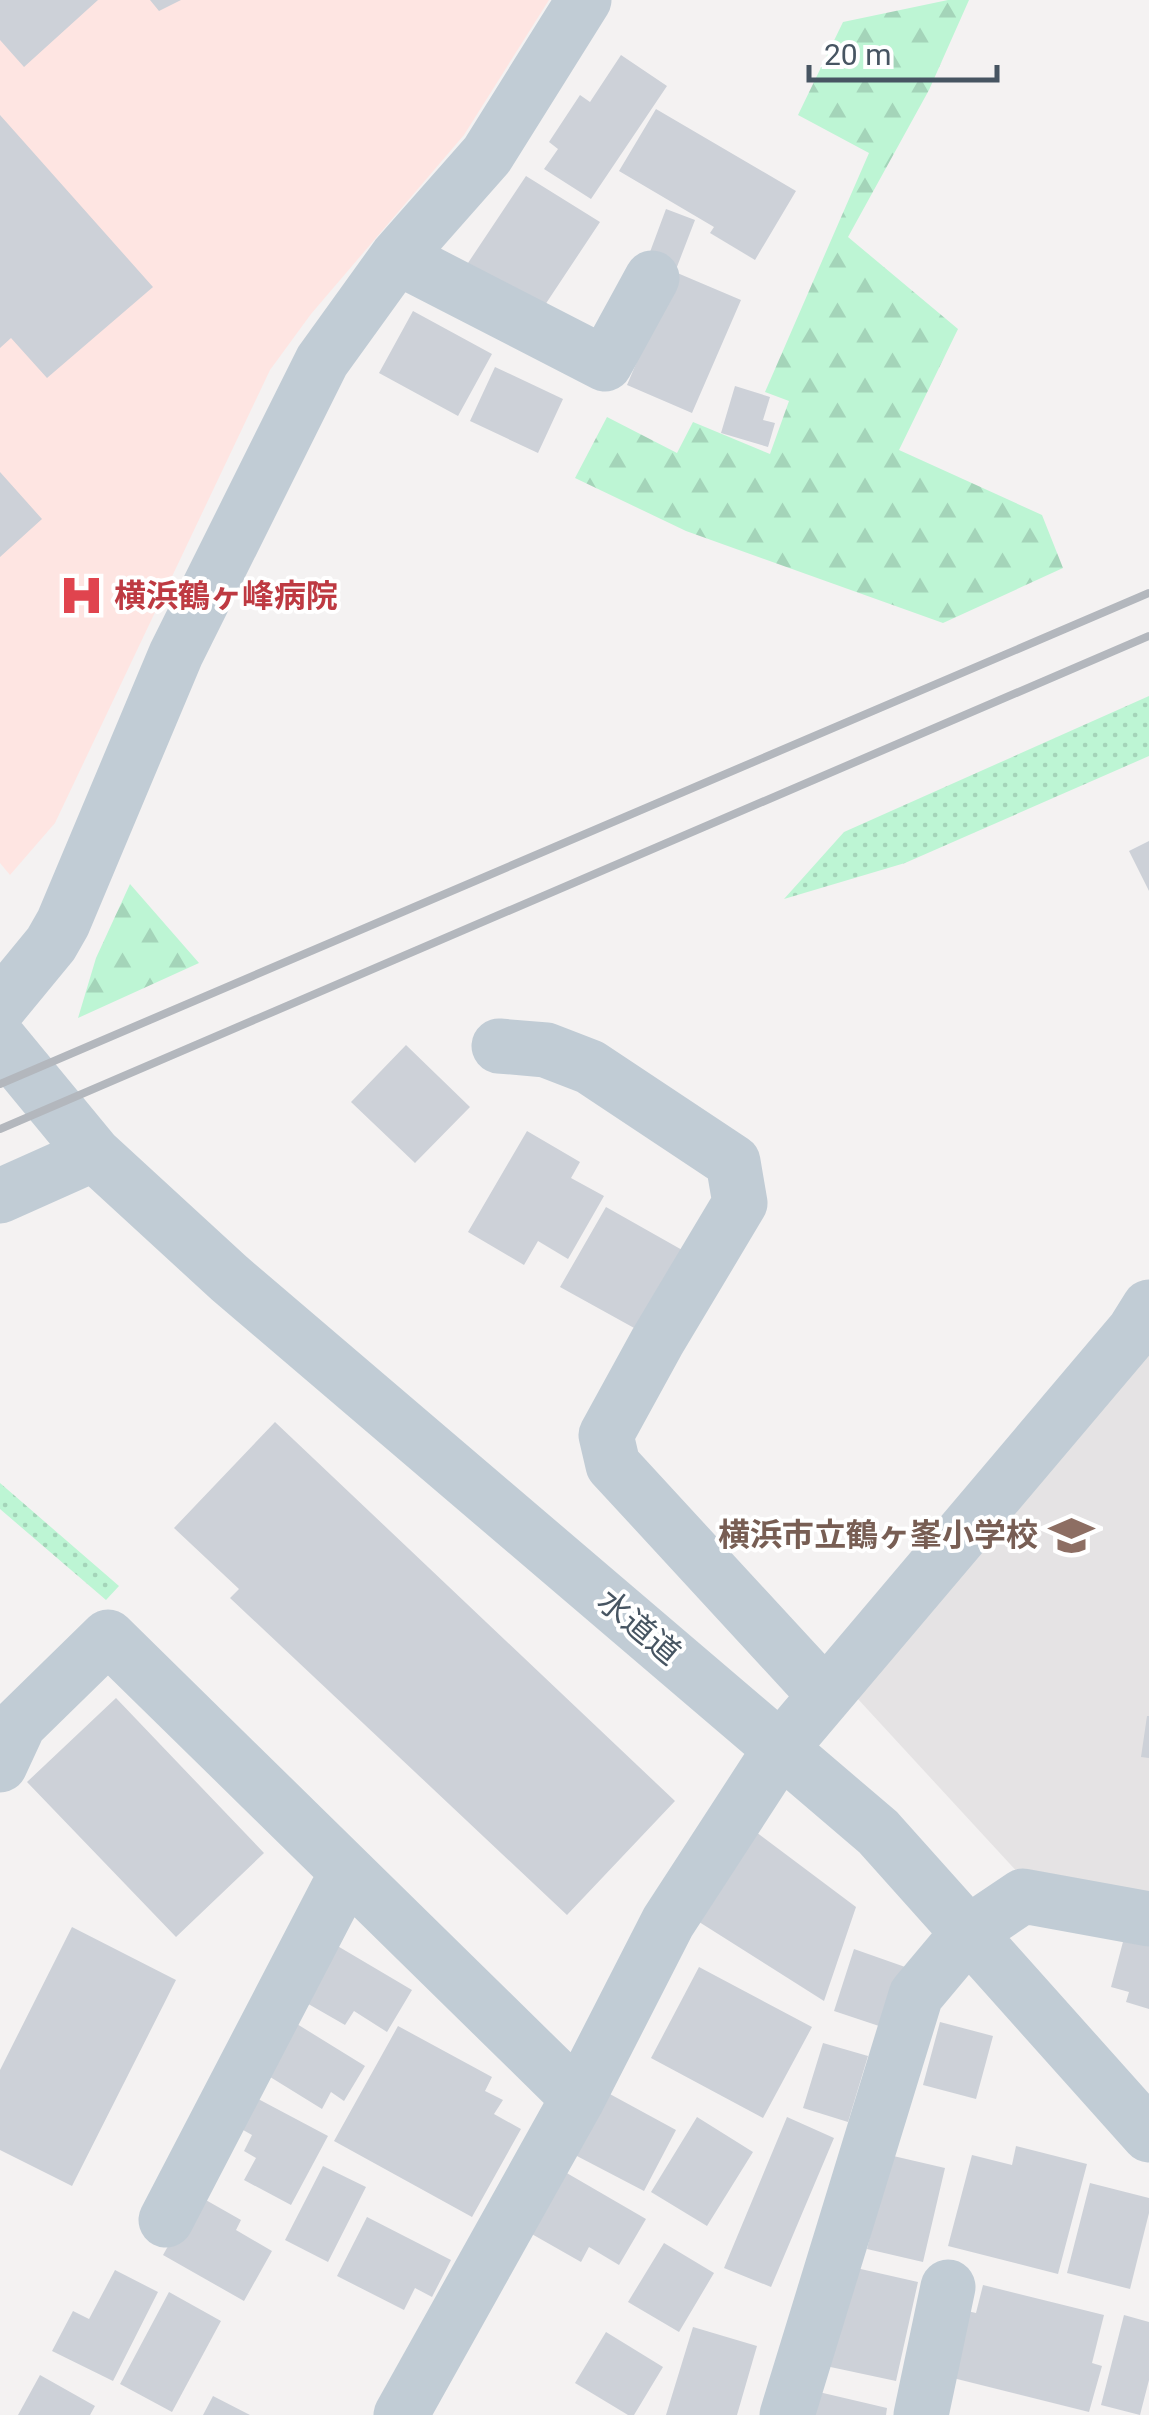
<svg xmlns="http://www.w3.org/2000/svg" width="1149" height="2415" font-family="Roboto,'Noto Sans JP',sans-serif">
<defs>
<pattern id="grass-dots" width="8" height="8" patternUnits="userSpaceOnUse" patternTransform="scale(2.5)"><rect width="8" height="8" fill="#bdf5d4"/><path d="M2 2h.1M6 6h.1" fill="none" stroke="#a4d4b9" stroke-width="1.8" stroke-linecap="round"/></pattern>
<pattern id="forest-firs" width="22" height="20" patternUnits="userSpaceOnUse" patternTransform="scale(2.5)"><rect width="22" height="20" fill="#bdf5d4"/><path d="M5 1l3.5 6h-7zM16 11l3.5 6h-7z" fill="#a4d4b9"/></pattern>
</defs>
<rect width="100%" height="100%" fill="#f4f2f2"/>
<path fill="#e5e3e4" d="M1149 1349V1899L1020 1875 857 1698Z"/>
<path fill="#fee5e2" d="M0 0H549L464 135 311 314 270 370 55 823 10 875 0 863Z"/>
<path fill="url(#grass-dots)" d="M1149 696V756L905 863 784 899 844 832Z
M0 1483 119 1586 106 1600 0 1509Z"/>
<path fill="url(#forest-firs)" d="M948 0H969L929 90 848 237 958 329 899 450 1042 515 1063 568 943 623 686 531 575 478 607 417 677 453 693 422 770 454 789 401 765 392 869 153 798 115 843 22Z
M130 884 199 963 78 1018 96 958Z"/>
<path fill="#cdd1d8" d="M0 0H98L24 67 0 40Z
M150 0H181L159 11Z
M621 55 667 86 591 199 544 169 558 149 549 142 580 95 590 102Z
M656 109 796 191 755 260 710 233 714 227 619 171Z
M0 115 153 287 47 378 11 338 0 348Z
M526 176 600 222 539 314 466 266Z
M666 209 695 220 675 272 647 260Z
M675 272 741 300 692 413 627 385Z
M413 311 492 354 458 416 379 373Z
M495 367 563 399 538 453 470 421Z
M735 386 770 397 763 420 775 423 768 447 721 433Z
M0 472 42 519 0 557Z
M1149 841V891L1129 851Z
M406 1045 470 1107 415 1163 351 1102Z
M527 1131 580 1162 571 1178 604 1196 568 1259 538 1241 524 1265 468 1232Z
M606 1207 691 1255 645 1334 560 1287Z
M275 1422 675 1801 567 1915 230 1598 239 1589 174 1528Z
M116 1698 264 1853 176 1937 27 1782Z
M1147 1716H1149V1758L1141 1757Z
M756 1832 856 1907 824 2001 696 1920Z
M72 1927 176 1980 72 2186 0 2150V2070Z
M324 1938 412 1990 387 2032 354 2011 345 2025 291 1994Z
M1124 1938 1149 1944V2009L1126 2002 1129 1992 1111 1987Z
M854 1949 908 1968 888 2029 834 2011Z
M699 1967 812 2027 763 2118 651 2058Z
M284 2016 365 2066 344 2101 331 2092 322 2109 254 2067Z
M940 2022 993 2036 976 2099 923 2085Z
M398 2026 492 2077 485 2091 503 2100 494 2114 521 2129 472 2217 334 2141Z
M823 2043 868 2056 848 2122 803 2108Z
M245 2092 328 2136 291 2205 244 2180 256 2158 244 2151 252 2135 229 2122Z
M608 2093 676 2130 644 2191 575 2155Z
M697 2117 753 2152 707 2226 651 2192Z
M787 2117 834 2138 771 2287 724 2268Z
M1016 2146 1087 2164 1058 2274 948 2246 972 2155 1012 2165Z
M889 2155 945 2168 923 2262 867 2249Z
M323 2166 366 2187 328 2262 285 2240Z
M565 2172 646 2219 619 2265 589 2247 581 2262 530 2233Z
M1090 2183 1149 2198V2213L1130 2289 1067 2273Z
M197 2195 241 2220 236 2230 272 2251 244 2301 163 2255Z
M367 2217 451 2260 432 2297 415 2288 404 2310 337 2276Z
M664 2243 714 2273 679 2332 628 2302Z
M843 2265 918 2282 896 2381 821 2365Z
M115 2270 158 2292 113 2381 52 2351 73 2311 89 2319Z
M983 2285 1104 2315 1092 2363 1102 2366 1089 2412 937 2374 954 2308 976 2313Z
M169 2292 221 2321 172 2412 120 2384Z
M1124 2315 1149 2322V2380L1140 2415 1101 2405Z
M693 2327 757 2346 737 2415H666Z
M606 2332 663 2367 634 2415H628L575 2383Z
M40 2375 95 2406 90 2415H18Z
M806 2389 887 2408 886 2415H800Z
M213 2396 250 2415H203Z"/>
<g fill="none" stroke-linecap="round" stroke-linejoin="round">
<path stroke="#c1ccd5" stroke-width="55" d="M397 257 605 364 652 278
M0 1006 51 944 63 923 176 654 322 361 397 257 487 155 584 0
M0 1040 94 1154 229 1278 878 1832 1149 2135
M499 1046 546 1050 590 1067 733 1162 740 1203 657 1342 606 1435 613 1465 825 1695
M0 1196 94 1154
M0 1765 19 1724 108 1637 578 2098
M166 2220 346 1874
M401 2415 578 2098 668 1922 781 1748 1134 1331 1149 1307
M787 2415 916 1995 968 1933 1023 1896 1149 1919
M921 2415 948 2287"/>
<path stroke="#b3b7bd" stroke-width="8" d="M0 1084 1149 593
M0 1129 1149 636"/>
</g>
<defs>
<symbol id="hospital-bare" viewBox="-9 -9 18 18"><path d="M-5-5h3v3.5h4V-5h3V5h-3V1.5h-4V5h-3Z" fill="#e0444e" stroke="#fff" stroke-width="2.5" paint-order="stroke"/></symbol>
<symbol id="school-bare" viewBox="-9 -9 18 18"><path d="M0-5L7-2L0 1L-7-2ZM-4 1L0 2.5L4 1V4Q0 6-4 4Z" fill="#8d6e63" stroke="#fff" stroke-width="2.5" paint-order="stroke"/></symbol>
</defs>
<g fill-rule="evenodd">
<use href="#hospital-bare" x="50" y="564" width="63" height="63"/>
<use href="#school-bare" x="1040" y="1504" width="63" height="63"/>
</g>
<g text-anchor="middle" stroke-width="8" stroke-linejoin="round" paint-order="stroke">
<g font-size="32" font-weight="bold" fill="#be3a42" stroke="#fff" text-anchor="start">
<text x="114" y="607">横浜鶴ヶ峰病院</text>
</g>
<g font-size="32" font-weight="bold" fill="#785e54" stroke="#fff" text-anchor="end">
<text x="1038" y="1546">横浜市立鶴ヶ峯小学校</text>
</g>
<g font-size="32" fill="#475562" stroke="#fff">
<text transform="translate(639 1627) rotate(40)" y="11">水道道</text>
</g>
</g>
<path d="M809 65v15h188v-15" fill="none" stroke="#475562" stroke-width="5"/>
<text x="824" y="65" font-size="30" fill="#475562" stroke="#ffffff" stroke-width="8" paint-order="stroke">20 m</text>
</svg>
